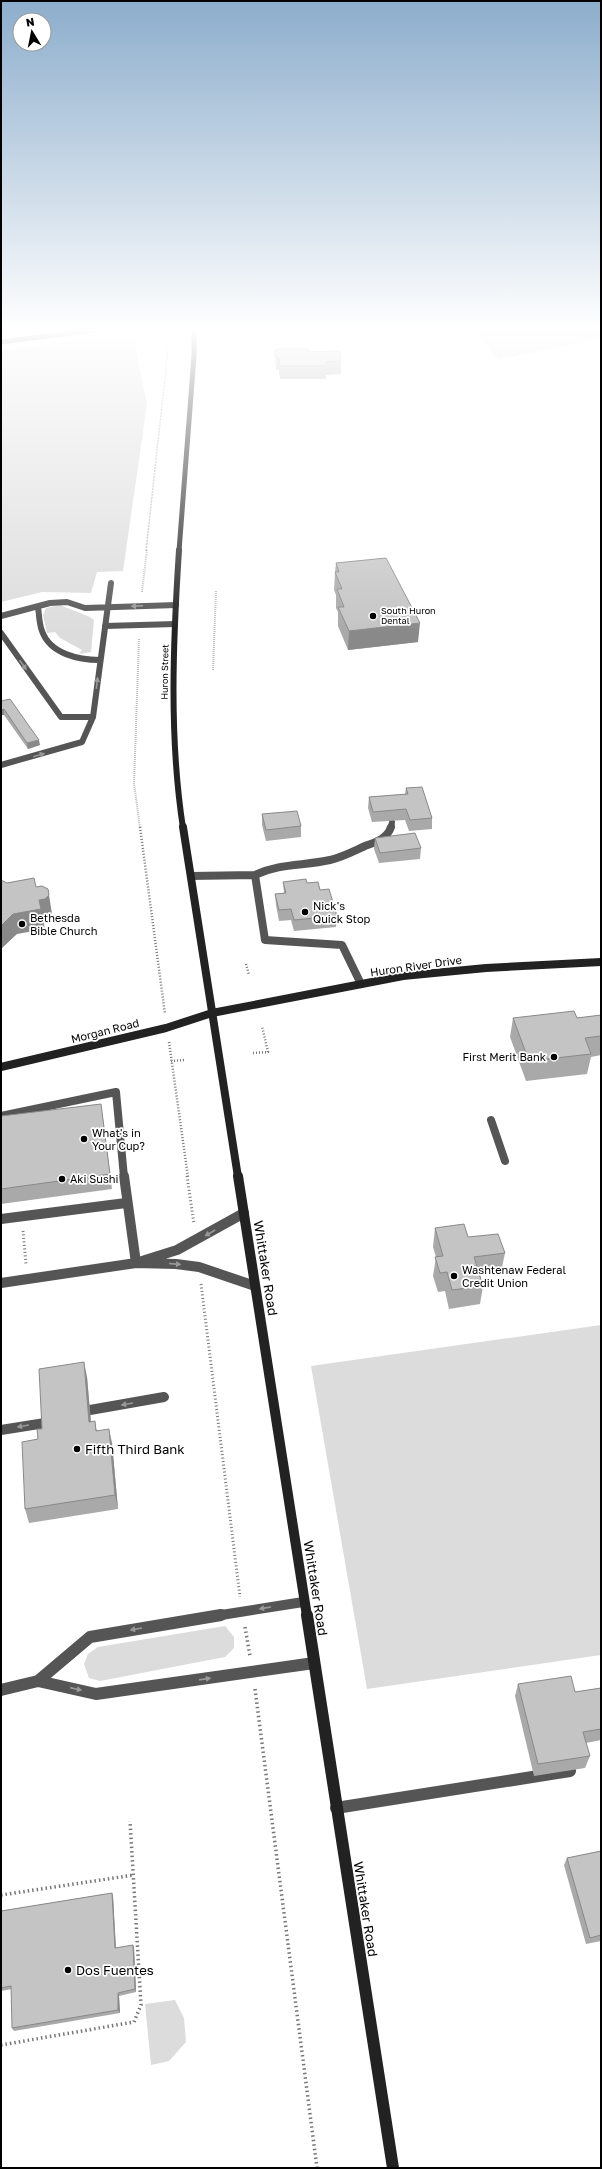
<svg xmlns="http://www.w3.org/2000/svg" width="602" height="2169" font-family="'Golos Text',sans-serif">
<rect width="100%" height="100%" fill="#fff"/>
<path fill="#dcdcdc" d="M475 330H601V338L498 360Z
M138 335 135 345 147 404 123 571 97 572 91 593 42 592 1 602V351L107 336Z
M60 605 90 617 94 620 91 652 79 654 82 650 60 638 55 632 47 633 43 615 46 608Z
M601 1325V1655L367 1689 311 1366Z
M225 1626 234 1637V1648L225 1657 100 1681 89 1678 84 1664 88 1654 98 1647Z
M175 2000 184 2018 186 2042 169 2061 151 2065 145 2004Z"/>
<g fill="none" stroke-linecap="round" stroke-linejoin="round">
<path stroke="#777" stroke-width="1.5" stroke-dasharray="0.5 1" stroke-linecap="butt" d="M146 551 168 350 165 339 167 330"/>
<path stroke="#777" stroke-width="2" stroke-dasharray="0.5 1.5" stroke-linecap="butt" d="M142 592 147 550
M139 639 134 783 140 828
M213 670 216 590"/>
<path stroke="#777" stroke-width="2.5" stroke-dasharray="1 2" stroke-linecap="butt" d="M140 827 165 1014
M246 964 249 975
M169 1042 188 1177
M253 1053 268 1052 262 1026
M171 1061 184 1060"/>
<path stroke="#777" stroke-width="3" stroke-dasharray="1 2.5" stroke-linecap="butt" d="M187 1176 194 1224
M23 1231 26 1264
M201 1284 240 1597"/>
<path stroke="#777" stroke-width="3.5" stroke-dasharray="1.5 3" stroke-linecap="butt" d="M245 1627 250 1656
M255 1689 317 2168
M1 1895 134 1875
M1 2045 134 2022 141 2005 130 1821"/>
<path stroke="#555" stroke-width="6" d="M38 606C39 614 39 623 42 631 50 654 79 660 100 660
M1 616 50 603 67 602 85 608 176 605
M105 626 175 624
M1 633 61 717H93L111 583
M1 765 82 742 93 717
M391 828 392 822"/>
<path stroke="#555" stroke-width="8" d="M255 875C280 863 304 866 330 860 343 857 354 851 365 846 376 842 387 839 391 827
M191 876 255 875 265 940 342 945 361 984
M1 1116 116 1092 124 1177
M491 1120 505 1161"/>
<path stroke="#555" stroke-width="10" d="M1 1219 126 1203
M142 1261 177 1250 244 1213
M136 1263 176 1264 199 1267 255 1286
M1 1283 136 1263 124 1176
M90 1410 164 1397
M1 1430 45 1423
M215 1616 303 1602"/>
<path stroke="#555" stroke-width="12" d="M38 1681 96 1694 314 1663
M1 1690 38 1681 90 1637 221 1615
M336 1808 570 1771"/>
<path stroke="#222" stroke-width="5" d="M1 342 94 330
M179 551 194 356V330"/>
<path stroke="#222" stroke-width="6" d="M179 550C173 642 169 737 183 828"/>
<path stroke="#222" stroke-width="8" d="M183 827 238 1177
M1 1067 166 1028 212 1013 403 976 486 968 601 962"/>
<path stroke="#222" stroke-width="10" d="M238 1176 307 1616"/>
<path stroke="#222" stroke-width="12" d="M307 1615 393 2168"/>
</g>
<path fill="#a9a9a9" d="M275 350 309 352 341 361V374L326 375V379H280L279 370H276Z
M336 563 418 642 348 650 338 626V612L336 608V595L334 590 335 572Z
M1 701 40 745 28 749 4 715H1Z
M406 788 432 818V829L409 831 405 820 372 822 368 808 369 797 405 794Z
M262 814 301 826V837L266 841 262 825Z
M375 838 421 848 420 859 379 863 374 849Z
M283 882 307 883 320 890 337 916 336 927 294 931 291 920 279 921 276 905 275 894 284 893Z
M601 1015V1055L591 1057 587 1074 526 1081 510 1037 513 1018H577Z
M1 1116 103 1119 112 1189 1 1204Z
M435 1228 505 1253 501 1272 480 1275 483 1286 480 1304 449 1309 445 1291 438 1292 433 1276 436 1257 433 1247Z
M87 1377 91 1422 97 1430 112 1443 118 1509 29 1523 25 1509 38 1439 42 1429Z
M518 1684 575 1692 601 1688V1740L586 1743 590 1756 585 1768 534 1776 515 1696Z
M601 1851V1941L586 1944 564 1865 567 1858Z
M112 1893 113 1896 116 1948 133 1945 134 1948 136 1992 119 1996 120 2013 14 2031 12 2028V1989L1 1991V1911Z"/>
<path fill="#898989" d="M420 623 418 642 348 650 349 631Z
M4 709V715H1V710Z
M39 740 40 745 28 749 27 743Z
M49 895 52 914 48 919 43 920 45 929 17 934 1 949V926L13 914Z
M84 1362 87 1377 92 1436 89 1422Z
M109 1429 112 1443 118 1509 115 1495Z
M112 1893 113 1896 116 1952 115 1948Z
M133 1945 134 1948 136 1992 135 1989Z
M118 1993 119 1996 120 2013 118 2010Z"/>
<path fill="#c4c4c4" stroke="#898989" d="M278 349H308L309 352 340 351 341 361 326 362V366H280L279 357H275V350Z
M386 558 420 623 349 631 338 607H344L337 589H342L335 572H339L336 563Z
M10 699 39 740 27 743 4 709 1 710V701Z
M422 787 432 818 410 820 406 809 373 812 369 797 408 794 406 788Z
M297 811 301 826 266 830 262 814Z
M415 833 421 848 380 853 375 838Z
M34 878 36 887 42 886 48 889 49 895 45 899 39 900 41 909 13 914 1 926V880L7 883Z
M306 879 307 883 318 882 320 890 329 889 337 916 294 920 291 909 279 910 275 894 286 893 283 882Z
M574 1011 577 1018 601 1015V1036L585 1038 591 1054 529 1061 513 1018Z
M101 1104 110 1174 1 1189V1116Z
M464 1224 468 1237 498 1234 505 1253 474 1257 483 1286 452 1290 447 1272 440 1273 435 1257 443 1256 435 1228Z
M84 1362 89 1422 95 1421 96 1431 109 1429 115 1495 25 1509 22 1442 38 1439 37 1429H42L39 1369Z
M571 1676 575 1692 601 1688V1729L583 1732 590 1756 538 1764 518 1684Z
M601 1851V1935L590 1938 567 1858Z
M112 1893 115 1948 133 1945 135 1989 118 1993V2010L12 2028 11 1986 1 1988V1911Z"/>
<defs><path id="oneway-solid" d="M-6-.8H1V-3.2L6.5 0L1 3.2V.8H-6Z"/></defs>
<g fill="#999">
<use href="#oneway-solid" transform="translate(137 606) rotate(178)"/>
<use href="#oneway-solid" transform="translate(23 665) rotate(55)"/>
<use href="#oneway-solid" transform="translate(97 683) rotate(-83)"/>
<use href="#oneway-solid" transform="translate(39 755) rotate(-16)"/>
<use href="#oneway-solid" transform="translate(210 1233) rotate(150)"/>
<use href="#oneway-solid" transform="translate(175 1264) rotate(5)"/>
<use href="#oneway-solid" transform="translate(127 1404) rotate(170)"/>
<use href="#oneway-solid" transform="translate(23 1426) rotate(170)"/>
<use href="#oneway-solid" transform="translate(265 1608) rotate(171)"/>
<use href="#oneway-solid" transform="translate(136 1629) rotate(170)"/>
<use href="#oneway-solid" transform="translate(205 1679) rotate(-8)"/>
<use href="#oneway-solid" transform="translate(76 1689) rotate(13)"/>
</g>
<linearGradient id="sky" x2="0" y2="1"><stop stop-color="#8cadcc"/><stop offset="0.52" stop-color="#fff"/><stop offset="1" stop-color="#fff" stop-opacity="0"/></linearGradient>
<rect width="602" height="633" fill="url(#sky)"/>
<g fill="#000" stroke="#fff" stroke-width="1.5">
<circle cx="373" cy="616" r="4"/>
<circle cx="305" cy="912" r="4"/>
<circle cx="22" cy="924" r="4"/>
<circle cx="554" cy="1057" r="4"/>
<circle cx="84" cy="1139" r="4"/>
<circle cx="62" cy="1179" r="4"/>
<circle cx="454" cy="1276" r="4"/>
<circle cx="77" cy="1449" r="4"/>
<circle cx="68" cy="1970" r="4"/>
</g>
<g text-anchor="middle" stroke-width="3.5" stroke-linejoin="round" paint-order="stroke">
<g font-size="9" fill="#000" stroke="#fff" text-anchor="start">
<text x="381" y="614">South Huron<tspan x="381" dy="10">Dental</tspan></text>
</g>
<g font-size="9" fill="#000" stroke="#fff">
<text transform="translate(165 672) rotate(-89)" y="3">Huron Street</text>
</g>
<g font-size="11" fill="#000" stroke="#fff" text-anchor="start">
<text x="313" y="910">Nick's<tspan x="313" dy="13">Quick Stop</tspan></text>
<text x="30" y="922">Bethesda<tspan x="30" dy="13">Bible Church</tspan></text>
<text x="546" y="1061" text-anchor="end">First Merit Bank</text>
<text x="92" y="1137">What's in<tspan x="92" dy="13">Your Cup?</tspan></text>
<text x="70" y="1183">Aki Sushi</text>
<text x="462" y="1274">Washtenaw Federal<tspan x="462" dy="13">Credit Union</tspan></text>
</g>
<g font-size="11" fill="#000" stroke="#fff">
<text transform="translate(416 966) rotate(-8)" y="4">Huron River Drive</text>
<text transform="translate(105 1031) rotate(-14)" y="4">Morgan Road</text>
</g>
<g font-size="13" fill="#000" stroke="#fff">
<text transform="translate(266 1268) rotate(81)" y="5">Whittaker Road</text>
<text transform="translate(316 1588) rotate(81)" y="5">Whittaker Road</text>
<text transform="translate(366 1909) rotate(81)" y="5">Whittaker Road</text>
</g>
<g font-size="13" fill="#000" stroke="#fff" text-anchor="start">
<text x="85" y="1454">Fifth Third Bank</text>
<text x="76" y="1975">Dos Fuentes</text>
</g>
</g>
<rect width="602" height="2169" fill="none" stroke="#000000" stroke-width="4"/>
<g transform="translate(32 32) rotate(350)"><circle r="19" fill="#ffffff" stroke="#999999"/>
<path d="M0-3L7 15L0 10L-7 15Z" fill="#000000"/>
<text y="-6" font-size="11" font-weight="bold" text-anchor="middle" fill="#000000">N</text>
</g>
</svg>
